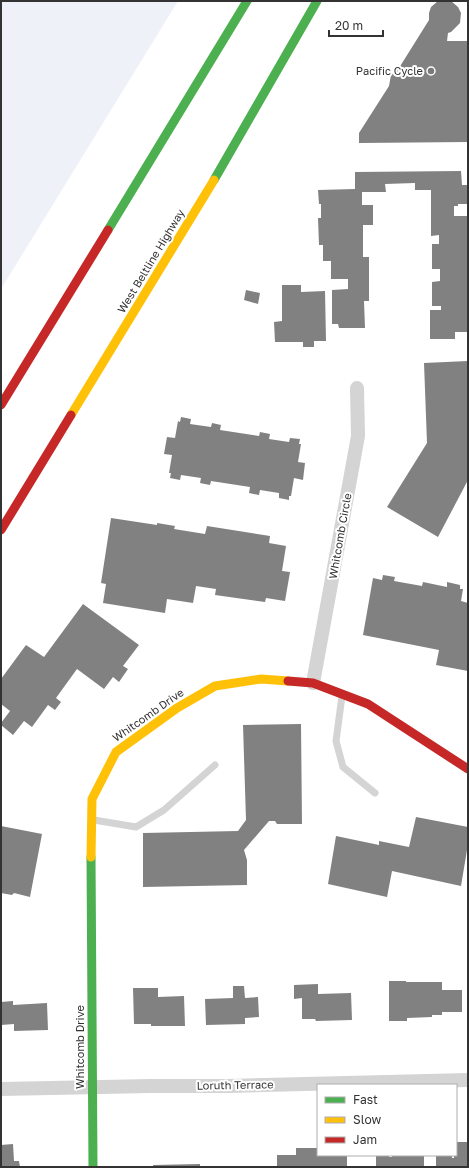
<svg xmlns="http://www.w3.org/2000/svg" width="469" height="1168" font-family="'Golos Text',sans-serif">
<rect width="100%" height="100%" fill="#fff"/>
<path fill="#eef1f7" d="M1 1H178L1 289Z"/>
<path fill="#818181" d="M438 1H451L458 7 461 13 460 23 451 32 448 33 447 41H468V142L359 143V133L389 86 391 75 399 68 429 20V13L431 7Z
M461 171 462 185H468V204H458V206H454V216H468V332H455V339H430V310H441V306H432V282L440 281V269H432V244H439V235L431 236V190H415V183L385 184 386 192H362V205H373V225H363V257H369V301H364L365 328H339L338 324H332V290L348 289V279H331V261H323V245H319L318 218H321V204H319L318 190 355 189V172Z
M282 285H301V292L325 291 326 341H314V347H303V342H275L274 322 282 321Z
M246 290 260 293 258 304 244 300Z
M468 361V480L438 537 387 507 427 443 424 363Z
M181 417 191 419 190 424 211 427 212 423 221 425 220 430 259 436 260 432 270 434 269 439 289 442 290 438 300 439 299 444H301L298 462 305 463 303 480 294 478 291 496H289V500L279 498V493L260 490 259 495 249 493 250 487 211 481 210 485 200 483 201 478 181 475 180 480 170 478 171 473H169L172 455 164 454 167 437 175 438 178 421 180 422Z
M111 518 157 525V523L175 526 174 529 205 534 207 526 270 536 269 543 286 546 282 571 290 572 285 601 266 598 265 602 215 595 216 589 196 586 193 603 167 599 165 613 103 603 106 584 101 583Z
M383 575 395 577 394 581 422 586 423 582 447 587V582L460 585V589H463L461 601 468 603V671L436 665 439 650 363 635 373 578 382 580Z
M83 604 139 645 123 666 128 669 119 682 113 677 104 689 77 669 56 698 61 702 55 710 48 705 32 727 24 721 13 735 1 725V723L10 711 1 704V679L26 645 44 657Z
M301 724 302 824H277L275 821H269L244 850 247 860V885L143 887V833L238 831 246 820 243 725Z
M416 817 468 827V844L461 886 392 871 387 897 328 884 336 836 379 845V841L409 847Z
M1 826 42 834 30 897 14 893 12 895 1 893Z
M389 981H406V982H442V990H462V1012H442V1015H432V1017L407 1018V1021H389Z
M318 984V994L351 993 352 1020 316 1021 315 1019H302V998L294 999V985Z
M233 986H244L245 998 258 997 259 1017 245 1018V1024L206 1025 205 999 233 998Z
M133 988H158V997L184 996 185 1026H151V1024H134Z
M13 1001V1005L47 1003 48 1030 14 1031V1024L1 1025V1002Z
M456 1142H468V1167H436V1155H452V1158H454V1155H456Z
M13 1144 14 1161H19L20 1167H1V1145Z
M296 1148H318V1155H347V1167H277V1155H296Z
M376 1155H389V1157H392V1155H424V1166L376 1167Z
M200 1164V1167H153V1165Z"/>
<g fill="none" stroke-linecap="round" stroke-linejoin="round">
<path stroke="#d4d4d4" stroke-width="7" d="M342 696 336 741 343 767 375 793
M94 820 136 827 164 810 215 765"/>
<path stroke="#d4d4d4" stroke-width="14" d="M313 683 358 436 357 388
M1 1089 151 1086H227L468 1080"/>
<path stroke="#4caf50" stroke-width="9" d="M214 180 317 1
M108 230 247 1
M91 857 93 1167"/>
<path stroke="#ffc107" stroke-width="9" d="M71 415 214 180
M91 857 92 799 116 752 177 708 215 686 261 679 288 681"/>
<path stroke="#c62828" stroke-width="9" d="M1 405 108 230
M1 530 71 415
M288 681 313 683 368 704 468 769"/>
</g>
<circle fill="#7a7a7a" stroke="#fff" stroke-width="1.5" cx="431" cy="71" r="4"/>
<g text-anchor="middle" stroke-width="4" stroke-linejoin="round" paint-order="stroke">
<g font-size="11" fill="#333" stroke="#fff" text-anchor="end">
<text x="423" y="75">Pacific Cycle</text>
</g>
<g font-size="11" fill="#333" stroke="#fff">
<text transform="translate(151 261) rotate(-59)" y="4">West Beltline Highway</text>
<text transform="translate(340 536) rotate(-80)" y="4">Whitcomb Circle</text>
<text transform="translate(148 715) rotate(-35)" y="4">Whitcomb Drive</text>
<text transform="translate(80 1047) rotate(-90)" y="4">Whitcomb Drive</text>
<text transform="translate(235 1085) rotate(-1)" y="4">Loruth Terrace</text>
</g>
</g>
<rect width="469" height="1168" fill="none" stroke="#333333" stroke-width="4"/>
<rect x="317" y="1084" width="140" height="72" fill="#ffffff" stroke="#adadad"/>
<rect x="325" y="1097" width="20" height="6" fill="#4caf50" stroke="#adadad"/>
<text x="353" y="1104" font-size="12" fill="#333333">Fast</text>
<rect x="325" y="1117" width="20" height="6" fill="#ffc107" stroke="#adadad"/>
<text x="353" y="1124" font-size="12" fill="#333333">Slow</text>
<rect x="325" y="1137" width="20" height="6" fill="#c62828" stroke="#adadad"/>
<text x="353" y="1144" font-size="12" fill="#333333">Jam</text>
<path d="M329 30v6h54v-6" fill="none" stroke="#333333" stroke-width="2"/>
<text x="335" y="30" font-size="12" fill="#333333" stroke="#ffffff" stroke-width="3" paint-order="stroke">20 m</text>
</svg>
